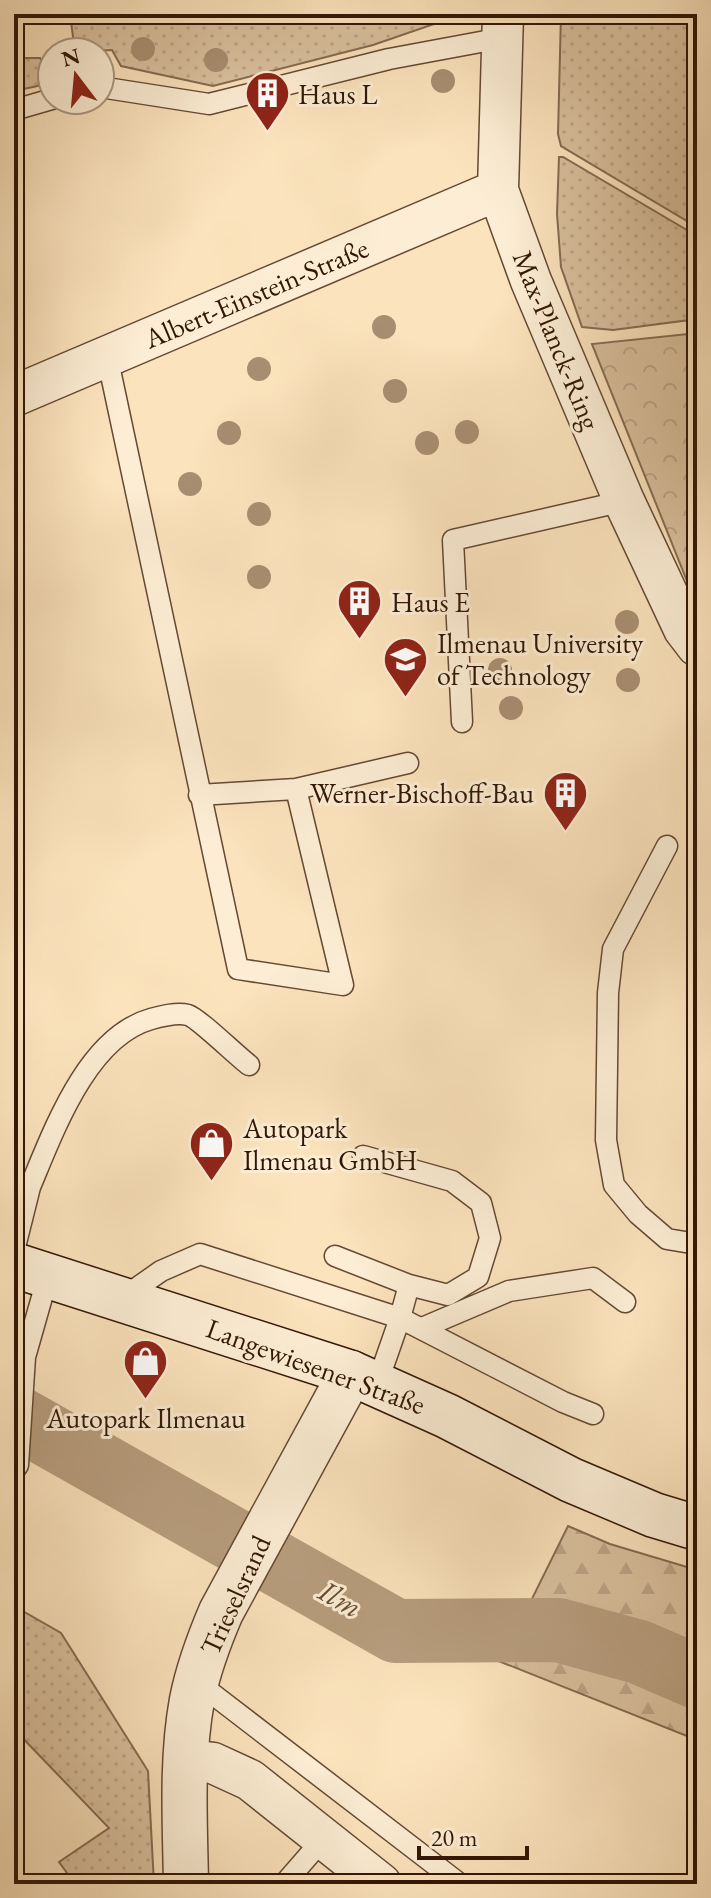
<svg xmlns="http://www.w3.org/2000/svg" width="711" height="1898" font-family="'EB Garamond',serif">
<defs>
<pattern id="grass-dots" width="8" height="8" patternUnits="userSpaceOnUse" patternTransform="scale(2)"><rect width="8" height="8" fill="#d9c09e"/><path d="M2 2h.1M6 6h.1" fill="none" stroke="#bba487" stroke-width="1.8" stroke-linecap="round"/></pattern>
<pattern id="forest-firs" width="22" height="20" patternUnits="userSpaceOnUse" patternTransform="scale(2)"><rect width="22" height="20" fill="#d9c09e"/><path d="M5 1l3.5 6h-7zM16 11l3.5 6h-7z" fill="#bba487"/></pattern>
<pattern id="park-crowns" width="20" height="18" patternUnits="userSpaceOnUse" patternTransform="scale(2)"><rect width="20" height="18" fill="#d9c09e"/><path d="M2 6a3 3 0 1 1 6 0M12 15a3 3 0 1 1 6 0" fill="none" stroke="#bba487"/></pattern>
</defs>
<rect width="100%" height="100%" fill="#fbe3bd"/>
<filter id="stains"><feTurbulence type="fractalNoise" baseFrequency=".0025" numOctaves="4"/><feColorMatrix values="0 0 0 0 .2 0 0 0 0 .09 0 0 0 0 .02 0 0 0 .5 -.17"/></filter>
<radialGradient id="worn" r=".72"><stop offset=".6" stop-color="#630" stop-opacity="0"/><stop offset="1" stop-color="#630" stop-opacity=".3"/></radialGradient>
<path fill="url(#grass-dots)" stroke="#866b52" stroke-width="2" d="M70 14H463L373 45 213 86 121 66 112 50 75 52Z
M561 14H697V227L561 146 558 134Z
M14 58H40L52 78V83L14 91Z
M559 157H563L697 236V319L613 330 582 327 561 267 557 214Z
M14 1606 61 1633 148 1771 154 1884H75L59 1862 109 1828 14 1729Z"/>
<path fill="url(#forest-firs)" stroke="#866b52" stroke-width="2" d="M568 1526 610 1544 697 1570V1740L486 1656 525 1613Z"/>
<path fill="url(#park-crowns)" stroke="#866b52" stroke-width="2" d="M697 333V598L691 591 592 344Z"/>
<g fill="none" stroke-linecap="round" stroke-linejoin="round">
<path stroke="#b79d7e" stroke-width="64" d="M14 1416 396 1631 558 1630 639 1652 697 1677"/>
<defs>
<path id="service" d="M100 87 209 104 389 59 502 38
M14 110 52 99
M107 356 238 969 343 985 296 789 408 763
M462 722 453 540 624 501
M199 795 296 789
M667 846 613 949 608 993 606 1140 614 1185 638 1214 667 1239 697 1244
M14 1183 30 1187 14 1251
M30 1187C54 1130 87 1037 151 1019 162 1016 177 1012 188 1015 198 1018 236 1055 249 1065
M335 1256 409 1285 448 1295 478 1277 490 1238 481 1203 452 1181 363 1156
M409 1285 400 1318 563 1402 593 1414
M121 1299 161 1271 200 1254 400 1318 377 1384
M422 1328 509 1291 593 1278 625 1302
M14 1471 18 1465 25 1357 48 1276
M197 1682 460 1884
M284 1884 324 1838"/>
<path id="minor" d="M503 14 498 190 531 281 624 501 684 629 697 646
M14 396 498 190
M185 1760 213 1763 250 1780 381 1884"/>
<path id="tertiary" d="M186 1884C185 1823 181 1760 192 1700 198 1670 209 1640 221 1612L351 1373"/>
<path id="secondary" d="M14 1265 351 1373 447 1416 571 1480 654 1515 697 1528"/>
</defs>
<use href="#service" stroke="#644933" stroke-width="23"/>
<use href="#minor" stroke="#644933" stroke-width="43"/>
<use href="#tertiary" stroke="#644933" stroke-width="47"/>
<use href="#secondary" stroke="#321605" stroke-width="47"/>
<use href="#service" stroke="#fcedd4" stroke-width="20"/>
<use href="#minor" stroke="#fcedd4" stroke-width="40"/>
<use href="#tertiary" stroke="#fcedd4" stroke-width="44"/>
<use href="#secondary" stroke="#fcedd4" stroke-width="44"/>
</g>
<g fill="#a88e71">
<circle cx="143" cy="49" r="12"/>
<circle cx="216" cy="60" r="12"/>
<circle cx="443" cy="81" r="12"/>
<circle cx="384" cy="327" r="12"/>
<circle cx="259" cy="369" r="12"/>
<circle cx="395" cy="391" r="12"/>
<circle cx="467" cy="432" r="12"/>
<circle cx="229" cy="433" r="12"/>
<circle cx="427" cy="443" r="12"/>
<circle cx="190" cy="484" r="12"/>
<circle cx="259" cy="514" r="12"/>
<circle cx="259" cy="577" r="12"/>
<circle cx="627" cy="622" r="12"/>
<circle cx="500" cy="670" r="12"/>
<circle cx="628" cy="680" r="12"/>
<circle cx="511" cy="708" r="12"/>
</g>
<defs>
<symbol id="building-pin" viewBox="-11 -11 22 30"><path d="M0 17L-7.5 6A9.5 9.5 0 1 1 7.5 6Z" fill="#8f2418" stroke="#fcedd4"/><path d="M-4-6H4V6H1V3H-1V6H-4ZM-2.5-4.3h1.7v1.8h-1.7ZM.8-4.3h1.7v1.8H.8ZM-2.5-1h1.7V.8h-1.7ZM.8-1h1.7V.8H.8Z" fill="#fff"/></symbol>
<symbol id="university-pin" viewBox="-11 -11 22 30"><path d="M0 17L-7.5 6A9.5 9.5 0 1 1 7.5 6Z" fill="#8f2418" stroke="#fcedd4"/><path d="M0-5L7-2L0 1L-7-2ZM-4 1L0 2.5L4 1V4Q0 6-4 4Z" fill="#fff"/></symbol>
<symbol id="shop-pin" viewBox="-11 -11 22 30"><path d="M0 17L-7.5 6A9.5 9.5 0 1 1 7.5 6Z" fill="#8f2418" stroke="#fcedd4"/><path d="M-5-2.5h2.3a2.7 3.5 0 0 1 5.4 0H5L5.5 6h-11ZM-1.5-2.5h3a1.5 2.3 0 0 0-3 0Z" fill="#fff"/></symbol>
</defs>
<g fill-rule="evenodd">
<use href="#building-pin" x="242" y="68" width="51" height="69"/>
<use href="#building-pin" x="334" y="576" width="51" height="69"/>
<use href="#university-pin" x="380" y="634" width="51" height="69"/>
<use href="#building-pin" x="540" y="768" width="51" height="69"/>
<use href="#shop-pin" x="186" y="1118" width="51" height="69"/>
<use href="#shop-pin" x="120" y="1336" width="51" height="69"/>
</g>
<g text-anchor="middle" stroke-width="6" stroke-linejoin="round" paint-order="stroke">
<g font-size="28" fill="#321605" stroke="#fcedd4" text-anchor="start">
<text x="298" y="104">Haus L</text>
<text x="391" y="612">Haus E</text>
<text x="437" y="653">Ilmenau University<tspan x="437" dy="32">of Technology</tspan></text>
<text x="534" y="803" text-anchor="end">Werner-Bischoff-Bau</text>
<text x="243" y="1138">Autopark<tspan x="243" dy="32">Ilmenau GmbH</tspan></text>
<text x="146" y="1428" text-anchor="middle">Autopark Ilmenau</text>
</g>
<g font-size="28" fill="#321605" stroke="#fcedd4">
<text transform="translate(256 293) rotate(-23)" y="10">Albert-Einstein-Straße</text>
<text transform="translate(557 340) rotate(68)" y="10">Max-Planck-Ring</text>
<text transform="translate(316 1366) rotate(20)" y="10">Langewiesener Straße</text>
<text transform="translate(235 1595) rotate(-65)" y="10">Trieselsrand</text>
</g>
<g font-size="30" font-style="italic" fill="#674c35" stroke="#fcedd4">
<text transform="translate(340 1599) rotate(29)" y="10">Ilm</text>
</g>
</g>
<rect width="711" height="1898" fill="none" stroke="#fbe3bd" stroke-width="48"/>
<rect x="16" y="16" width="679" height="1866" fill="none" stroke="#321605" stroke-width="4"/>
<rect x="24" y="24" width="663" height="1850" fill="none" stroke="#321605" stroke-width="2"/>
<g transform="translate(76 76) rotate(344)"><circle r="38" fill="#fcedd4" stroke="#ab9781" stroke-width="2"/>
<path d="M0-6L14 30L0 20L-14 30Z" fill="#8f2418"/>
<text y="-12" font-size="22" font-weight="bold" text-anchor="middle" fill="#321605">N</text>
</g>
<path d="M419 1846v12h108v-12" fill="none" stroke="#321605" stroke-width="4"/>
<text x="431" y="1846" font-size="24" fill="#321605" stroke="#fcedd4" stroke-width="6" paint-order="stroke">20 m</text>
<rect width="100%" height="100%" filter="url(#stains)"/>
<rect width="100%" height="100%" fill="url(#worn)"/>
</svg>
